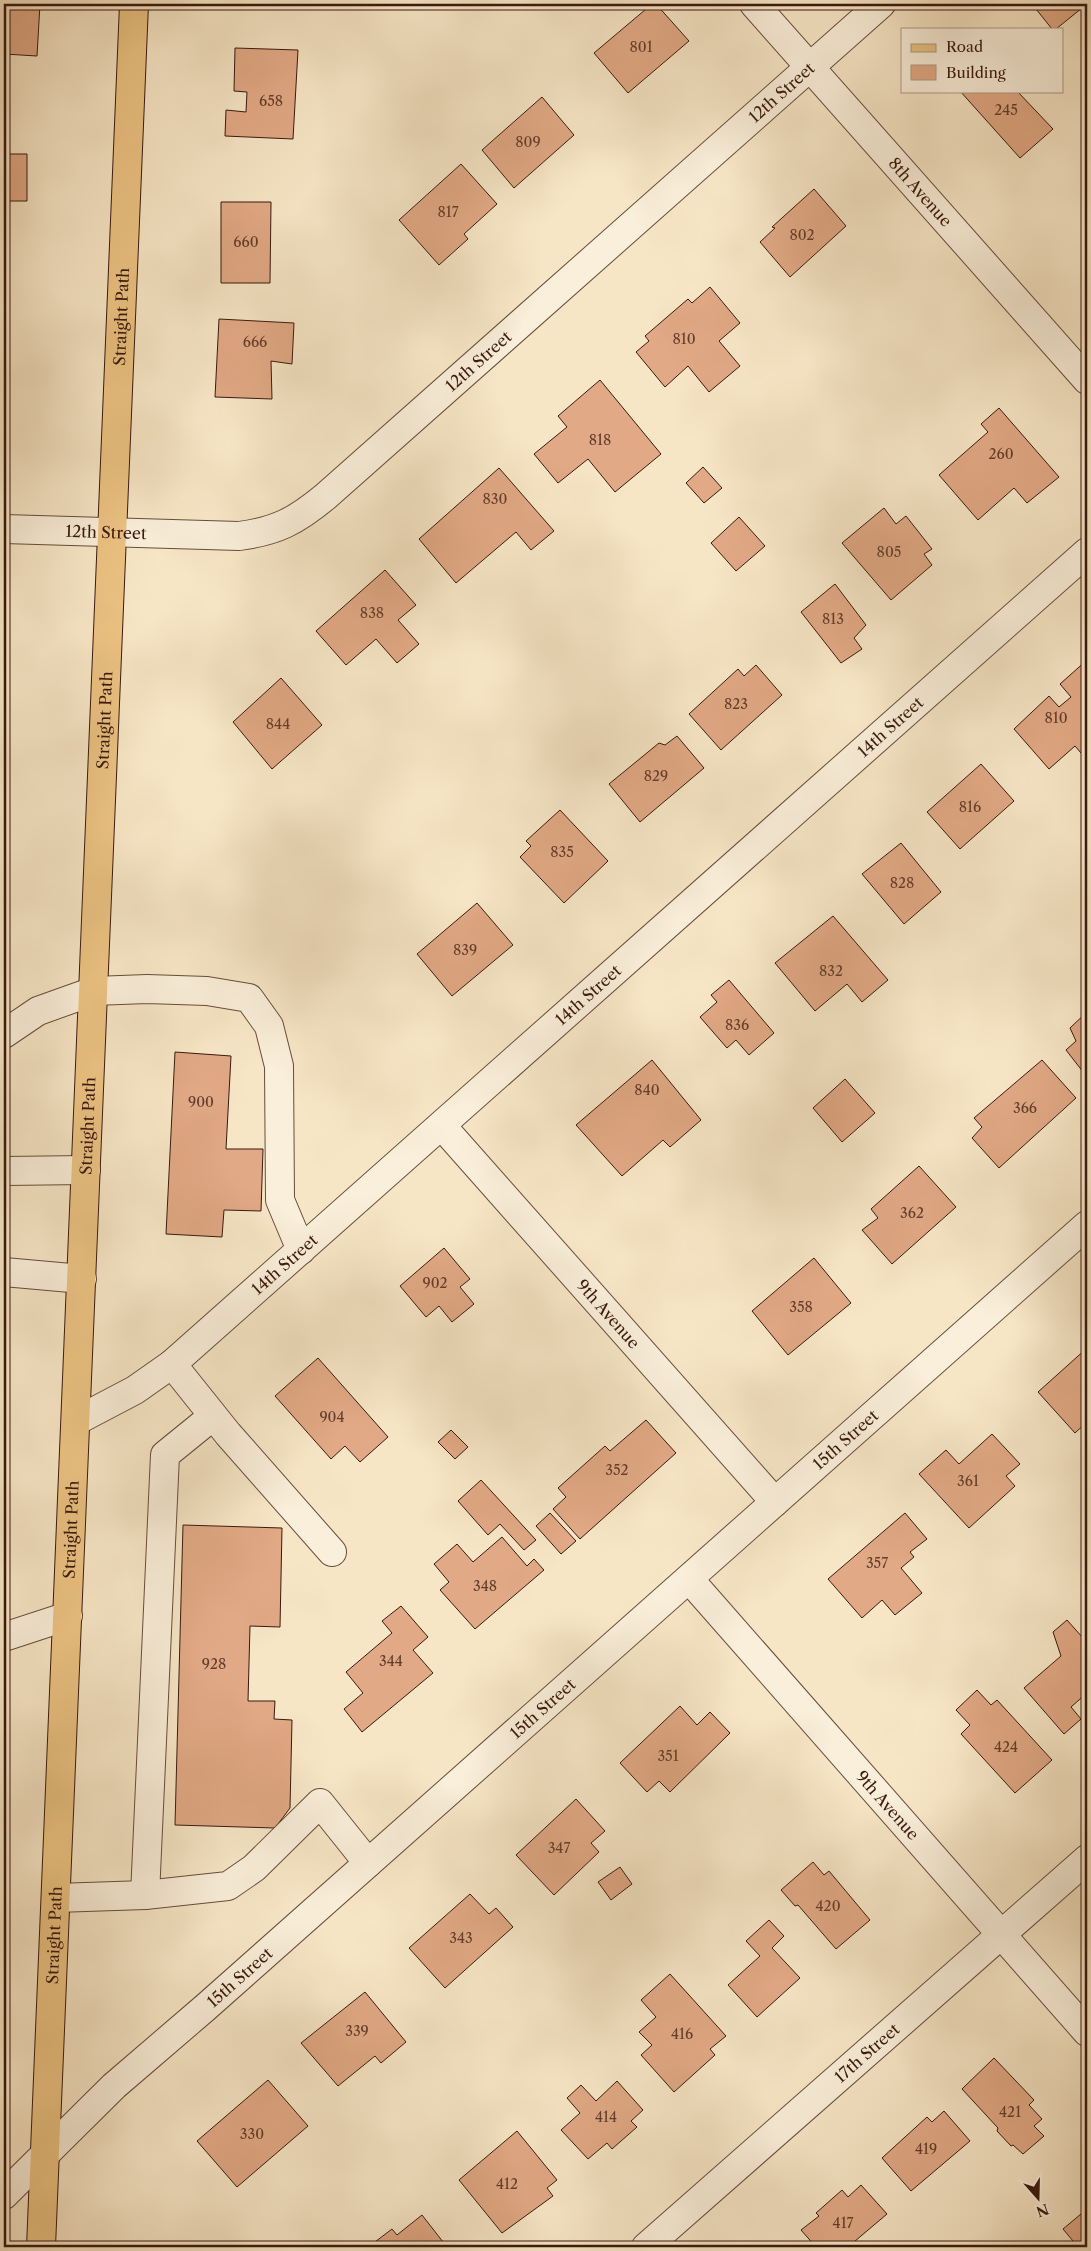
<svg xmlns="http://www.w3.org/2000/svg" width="1091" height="2251" font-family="'Libre Caslon Text',serif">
<rect width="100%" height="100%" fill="#f7e6c6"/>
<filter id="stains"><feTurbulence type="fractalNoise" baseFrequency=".004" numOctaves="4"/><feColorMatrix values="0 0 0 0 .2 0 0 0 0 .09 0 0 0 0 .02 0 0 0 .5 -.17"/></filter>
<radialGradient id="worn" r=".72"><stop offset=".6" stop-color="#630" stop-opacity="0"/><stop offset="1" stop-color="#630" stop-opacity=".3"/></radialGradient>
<path fill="#e1a985" stroke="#39190e" d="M4 4H40L37 56 4 54Z
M652 4H656L689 41 628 93 594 53Z
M1032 4H1087L1056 29H1052Z
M235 48 298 50 293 139 225 136 226 110 246 112 247 92 234 91Z
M960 91H1017L1053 129 1020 158Z
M542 97 574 135 514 188 482 150Z
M4 154H27V201H5V211Z
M461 164 497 204 464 234 468 239 439 265 399 220Z
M814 189 846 226 790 277 760 242 775 228 772 227Z
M221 202H271L270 283H221Z
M710 287 740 323 719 341 740 366 709 392 688 366 665 387 636 352 649 341 645 336 688 299 692 303Z
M219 319 294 323 292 364 271 361 272 399 215 397Z
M600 380 661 454 615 492 588 459 558 483 534 454 567 427 558 416Z
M999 408 1059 477 1027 503 1014 488 978 520 939 475 988 432 981 424Z
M703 467 722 488 704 503 686 483Z
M499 468 554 531 531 550 516 532 456 583 419 539Z
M884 508 896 524 906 516 932 549 924 554 932 565 891 600 842 543Z
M739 517 765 546 736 571 711 543Z
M385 570 416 605 398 620 419 644 397 663 376 639 346 665 316 631Z
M835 584 866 625 854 638 862 649 841 663 801 612Z
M1087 660V760L1075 746 1049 769 1014 729 1049 696 1059 707 1071 697 1060 684Z
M756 665 782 695 721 750 689 714 738 669 744 676Z
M281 678 322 725 272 769 233 722Z
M677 736 704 768 640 822 609 784 659 743 665 745Z
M981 764 1014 801 960 849 927 812Z
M560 810 608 861 564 903 520 857 531 846 526 841Z
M901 843 941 892 904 924 862 874Z
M477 903 513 945 452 996 417 954Z
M833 916 888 980 862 1002 847 984 815 1011 775 963Z
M729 980 774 1033 749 1055 736 1040 727 1048 700 1017 717 1002 711 995Z
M1087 1012V1077L1066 1050 1076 1041 1070 1028Z
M175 1052 231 1056 226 1149H263L261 1211 224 1210 222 1237 166 1234Z
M652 1060 701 1120 670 1147 663 1140 622 1176 576 1125Z
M1042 1060 1076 1098 999 1168 972 1138 982 1127 974 1118Z
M845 1079 875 1113 842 1142 813 1108Z
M919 1166 956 1207 892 1264 862 1230 878 1218 871 1209Z
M444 1248 470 1279 460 1287 474 1304 452 1322 439 1306 426 1317 400 1286Z
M814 1258 851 1303 788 1355 752 1311Z
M1087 1348V1422L1075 1433 1038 1392Z
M318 1358 388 1437 360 1462 345 1446 331 1459 275 1396Z
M646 1420 676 1453 580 1539 553 1509 566 1497 558 1488 605 1446 610 1451Z
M451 1430 468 1447 455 1459 438 1442Z
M992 1434 1020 1464 1006 1476 1015 1486 969 1528 919 1474 946 1450 959 1464Z
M481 1480 536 1540 524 1550 500 1524 488 1535 458 1501Z
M550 1513 576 1541 561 1554 536 1526Z
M905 1513 927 1539 910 1552 914 1557 901 1568 922 1593 895 1615 882 1600 862 1618 828 1579Z
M183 1525 282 1528 280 1627 250 1626 248 1701H275L274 1719 292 1720 290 1808 275 1828 175 1825Z
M502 1537 527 1566 534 1559 544 1570 475 1629 440 1590 449 1582 434 1564 457 1544 473 1562Z
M401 1606 428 1637 413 1650 433 1673 362 1732 344 1709 363 1693 346 1672 392 1633 382 1621Z
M1067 1620 1083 1638 1084 1635 1087 1639V1693L1071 1707 1081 1719 1064 1734 1024 1688 1061 1656 1053 1632Z
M977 1690 991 1705 997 1700 1052 1760 1015 1793 961 1734 970 1725 956 1710Z
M680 1706 697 1725 710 1712 730 1733 670 1792 659 1781 647 1792 620 1763Z
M576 1799 605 1831 591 1843 599 1852 554 1895 516 1855Z
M813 1862 824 1875 829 1871 870 1920 836 1949 798 1905 795 1906 781 1890Z
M620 1867 632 1884 611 1900 598 1882Z
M470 1894 489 1914 496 1908 513 1927 445 1988 409 1948Z
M769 1920 784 1936 772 1948 800 1978 757 2017 728 1985 760 1956 746 1941Z
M670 1974 726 2036 710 2049 715 2055 674 2092 641 2055 652 2045 639 2032 656 2017 641 2000Z
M365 1992 406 2042 381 2063 375 2056 338 2086 301 2043Z
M994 2058 1034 2100 1029 2105 1042 2119 1034 2126 1044 2136 1023 2154 1013 2145 1011 2146 997 2131 998 2128 962 2089Z
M268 2080 308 2126 237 2187 197 2141Z
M617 2081 643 2110 631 2121 637 2127 612 2149 607 2143 588 2159 561 2130 580 2113 567 2098 581 2085 596 2101Z
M944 2111 970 2141 911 2191 882 2158 927 2117 932 2122Z
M517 2131 557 2180 547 2188 553 2196 502 2233 459 2180Z
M861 2185 887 2214 848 2247H816L801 2230 819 2216 816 2213 842 2190 848 2197Z
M1087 2209V2246L1078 2247 1063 2229Z
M422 2215 447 2247H373L371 2245 392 2229 397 2235Z"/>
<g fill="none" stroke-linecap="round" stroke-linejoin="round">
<defs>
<g id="minor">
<path id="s1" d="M754 4 1087 380"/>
<path id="s2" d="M4 529 239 536C277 531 296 521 326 496L881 4"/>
<path d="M4 1034 38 1011 94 991 147 989 207 991 249 998 269 1026 279 1066 280 1200 301 1250"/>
<path id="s3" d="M442 1126 775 1502"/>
<path d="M4 1171 86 1170"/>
<path d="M4 1272 82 1279"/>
<path d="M172 1364 228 1434 332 1552"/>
<path d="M213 1416 165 1455 145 1895 228 1886 254 1868 320 1803 368 1863"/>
<path id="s4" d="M76 1421 135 1390 172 1364 1087 552"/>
<path id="s5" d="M689 1579 1087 2032"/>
<path d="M4 1637 68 1616"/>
<path d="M56 1898 145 1895"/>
<path id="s6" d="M4 2195 114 2086 206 2007 1087 1225"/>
<path id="s7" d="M646 2247 1087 1859"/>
</g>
<g id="major">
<path id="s8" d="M41 2247 134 4"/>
</g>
</defs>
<use href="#minor" stroke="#684c3c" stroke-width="30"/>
<use href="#major" stroke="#39190e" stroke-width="30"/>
<use href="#minor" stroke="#faefda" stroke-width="28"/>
<use href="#major" stroke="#ecc383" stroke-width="28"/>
</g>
<g text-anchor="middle" stroke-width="4.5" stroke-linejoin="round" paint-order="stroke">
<g font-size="14" fill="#633d2c">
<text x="641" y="52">801</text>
<text x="271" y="106">658</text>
<text x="1006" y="115">245</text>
<text x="528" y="147">809</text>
<text x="448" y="217">817</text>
<text x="802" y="240">802</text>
<text x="246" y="247">660</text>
<text x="684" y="344">810</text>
<text x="255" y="347">666</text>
<text x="600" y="445">818</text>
<text x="1001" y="459">260</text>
<text x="495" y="504">830</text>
<text x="889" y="557">805</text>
<text x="372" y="618">838</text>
<text x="833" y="624">813</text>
<text x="736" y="709">823</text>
<text x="1056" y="723">810</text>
<text x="278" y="729">844</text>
<text x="656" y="781">829</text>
<text x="970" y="812">816</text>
<text x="562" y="857">835</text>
<text x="902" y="888">828</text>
<text x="465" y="955">839</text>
<text x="831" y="976">832</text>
<text x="737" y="1030">836</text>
<text x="647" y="1095">840</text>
<text x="201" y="1107">900</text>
<text x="1025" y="1113">366</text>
<text x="912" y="1218">362</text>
<text x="435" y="1288">902</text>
<text x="801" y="1312">358</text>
<text x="332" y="1422">904</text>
<text x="617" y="1475">352</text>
<text x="968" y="1486">361</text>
<text x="877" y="1568">357</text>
<text x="485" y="1591">348</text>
<text x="391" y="1666">344</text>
<text x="214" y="1669">928</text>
<text x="1006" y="1752">424</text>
<text x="668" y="1761">351</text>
<text x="559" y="1853">347</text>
<text x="828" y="1911">420</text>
<text x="461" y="1943">343</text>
<text x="357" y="2036">339</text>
<text x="682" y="2039">416</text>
<text x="1010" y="2117">421</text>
<text x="606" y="2122">414</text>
<text x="252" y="2139">330</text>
<text x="926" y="2154">419</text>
<text x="507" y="2189">412</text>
<text x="843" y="2228">417</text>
</g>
<g font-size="16" fill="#39190e" stroke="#faefda">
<text dy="6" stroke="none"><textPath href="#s2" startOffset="941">12th Street</textPath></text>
<text dy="6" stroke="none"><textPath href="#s1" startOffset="251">8th Avenue</textPath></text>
<text dy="6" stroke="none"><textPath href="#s8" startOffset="1932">Straight Path</textPath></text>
<text dy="6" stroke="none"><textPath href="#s2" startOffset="536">12th Street</textPath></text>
<text dy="6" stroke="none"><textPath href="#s2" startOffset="102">12th Street</textPath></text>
<text dy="6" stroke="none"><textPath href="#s8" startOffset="1528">Straight Path</textPath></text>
<text dy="6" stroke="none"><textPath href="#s4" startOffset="1072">14th Street</textPath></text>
<text dy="6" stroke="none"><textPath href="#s4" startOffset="668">14th Street</textPath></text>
<text dy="6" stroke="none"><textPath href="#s8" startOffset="1122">Straight Path</textPath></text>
<text dy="6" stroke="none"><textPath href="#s4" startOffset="262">14th Street</textPath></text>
<text dy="6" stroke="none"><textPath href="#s3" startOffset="251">9th Avenue</textPath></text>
<text dy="6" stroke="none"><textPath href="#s6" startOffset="1131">15th Street</textPath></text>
<text dy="6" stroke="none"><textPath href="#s8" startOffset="718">Straight Path</textPath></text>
<text dy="6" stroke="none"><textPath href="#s6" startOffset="726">15th Street</textPath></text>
<text dy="6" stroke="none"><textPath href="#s5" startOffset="301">9th Avenue</textPath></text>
<text dy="6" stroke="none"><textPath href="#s8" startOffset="312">Straight Path</textPath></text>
<text dy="6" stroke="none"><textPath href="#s6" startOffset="321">15th Street</textPath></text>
<text dy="6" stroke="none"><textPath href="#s7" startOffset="294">17th Street</textPath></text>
</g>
</g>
<rect width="1091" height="2251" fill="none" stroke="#f7e6c6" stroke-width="20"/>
<rect x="5" y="5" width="1081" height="2241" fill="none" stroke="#39190e" stroke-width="2.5"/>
<rect x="10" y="10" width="1071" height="2231" fill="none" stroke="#39190e"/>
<rect x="901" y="28" width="162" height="65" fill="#faefda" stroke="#ad9988"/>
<rect x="911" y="44" width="25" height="8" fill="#ecc383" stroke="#ad9988"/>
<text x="946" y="52" font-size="15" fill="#39190e">Road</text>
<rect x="911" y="65" width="25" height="15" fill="#e1a985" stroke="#ad9988"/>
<text x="946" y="78" font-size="15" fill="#39190e">Building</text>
<g transform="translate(1038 2198) rotate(160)" stroke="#faefda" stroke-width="4" paint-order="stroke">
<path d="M0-4L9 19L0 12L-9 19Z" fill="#39190e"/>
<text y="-8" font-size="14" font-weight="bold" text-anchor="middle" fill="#39190e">N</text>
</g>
<rect width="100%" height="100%" filter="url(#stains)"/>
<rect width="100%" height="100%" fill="url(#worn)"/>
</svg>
